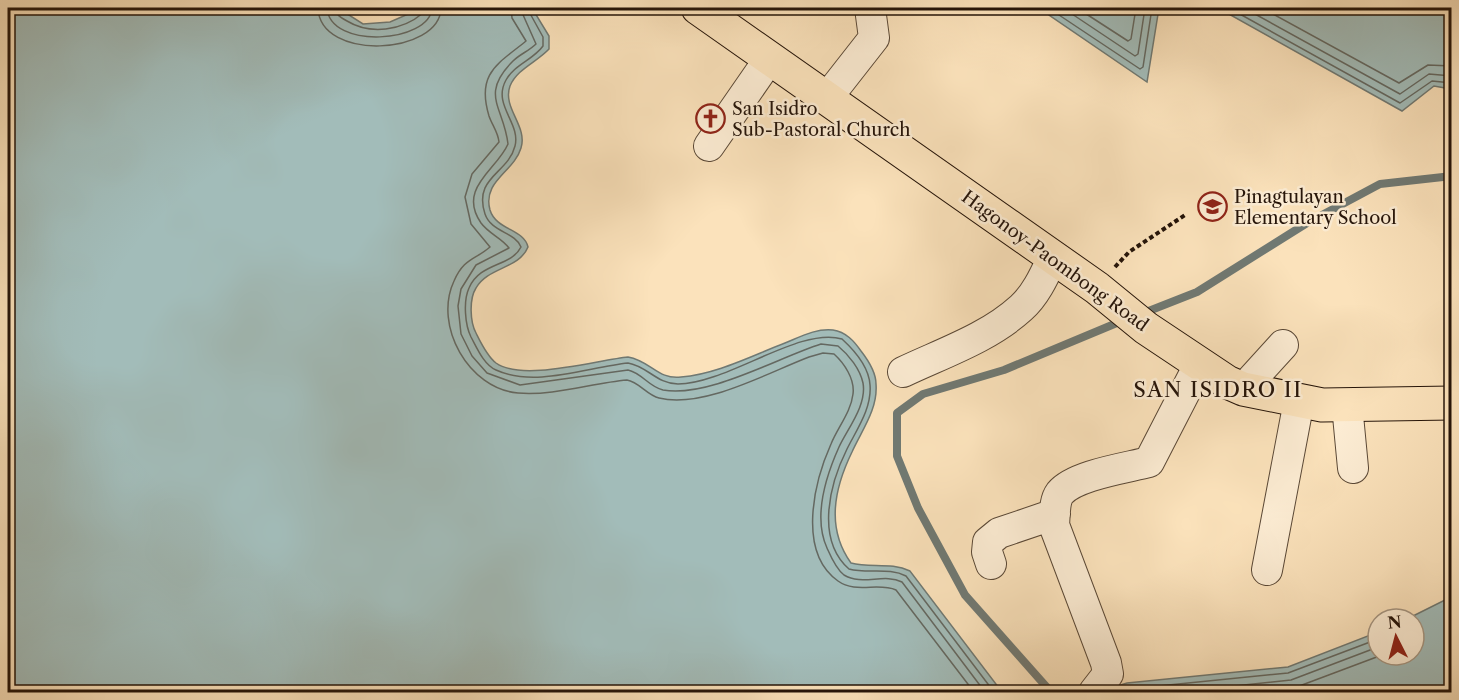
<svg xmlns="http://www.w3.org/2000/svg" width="1459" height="700" font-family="'Libre Caslon Text',serif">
<rect width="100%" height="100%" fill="#fbe2bb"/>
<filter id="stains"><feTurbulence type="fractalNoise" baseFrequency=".00333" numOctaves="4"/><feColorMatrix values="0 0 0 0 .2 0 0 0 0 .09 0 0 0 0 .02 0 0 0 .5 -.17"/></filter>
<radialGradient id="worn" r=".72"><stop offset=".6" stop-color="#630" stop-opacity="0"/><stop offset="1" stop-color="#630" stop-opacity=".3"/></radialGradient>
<path fill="#a2bcb9" stroke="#707973" stroke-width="1.5" d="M8 8H338L363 24 390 22 422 8H532L549 36V49C537 62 517 69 510 86 502 108 528 126 521 148 514 172 482 181 490 210 496 230 524 229 528 247 519 269 488 267 476 288 469 299 470 322 476 333 481 343 487 356 496 363 522 382 597 360 628 357 651 361 658 380 681 377 717 374 751 356 785 343 800 337 816 328 833 330 846 332 854 341 861 351 868 360 876 372 876 384 878 409 862 430 852 452 834 489 826 528 851 563 871 568 891 562 910 571L1002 692H8Z
M1049 8H1159L1147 82 1049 15Z
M1218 8H1451V89L1434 86 1402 111Z
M1451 597V692H1109L1114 687 1127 683 1288 667 1378 632V655H1414V619H1407Z"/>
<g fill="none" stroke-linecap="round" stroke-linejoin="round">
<path stroke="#646861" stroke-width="1.5" d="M318 8C320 62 440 55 441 8
M327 8C330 50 430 43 432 8
M335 8C336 15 340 17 347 21 370 35 402 31 423 13L425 8
M511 8 512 18 526 41C498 64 476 73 489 116 492 125 498 132 499 142L472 174 465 197 471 224 490 247C475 260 464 258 454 281 433 326 469 389 518 393 554 396 592 383 627 380 639 382 647 395 659 398 703 409 767 373 809 357L823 353 834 354C844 363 855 379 853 394 851 412 838 427 831 444 814 482 797 552 838 581 856 594 878 582 896 590L974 692
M520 8 536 44C529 51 520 54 513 61 479 95 504 107 508 144 497 170 457 188 481 223 489 234 502 238 509 248L476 265 461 289 458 306 461 334 472 356 487 373 520 385 628 370C642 373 649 387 663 390 708 398 777 358 821 344L838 346C849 355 860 369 863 383 867 405 848 428 839 447 826 476 813 517 827 548 831 557 836 569 844 575 862 586 884 573 902 582L985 692
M527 8 543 37V46C533 60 515 64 506 80 492 105 521 123 515 146 508 174 473 177 485 214 491 232 515 232 521 247 511 267 480 262 469 288 463 301 465 325 471 337 477 348 484 365 496 370 535 388 588 367 628 363 647 366 657 384 678 384 727 384 800 326 842 339 854 350 869 367 870 385 872 408 857 429 847 449 830 483 815 539 849 569 868 574 889 567 906 576L994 692
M1055 8 1056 13 1140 69 1143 67 1152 8
M1063 8 1135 56 1138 54 1145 8
M1077 8 1128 41 1131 39 1136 8
M1229 8 1400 103 1432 81 1452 83
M1244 8 1400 94 1429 74 1452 76
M1262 8 1399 83 1428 65 1452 66
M1117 692 1129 689 1288 673 1378 639
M1178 692 1291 680 1378 647
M1260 692 1294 688 1382 655"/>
<path stroke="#707973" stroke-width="8" d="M1141 314 1197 292 1307 223 1380 184 1452 176
M1051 692 965 595 918 508 897 456V413L923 394 1004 370 1124 320"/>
<defs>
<path id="minor" d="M827 98 874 38 870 8
M709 146 770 58
M903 372C943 353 988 338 1021 308 1036 295 1045 274 1053 257
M1243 389 1283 345
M1347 405 1353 468
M991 564 987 552 988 542 999 533 1055 514
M1267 570 1299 401
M1094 692 1108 674 1106 663 1054 525C1055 515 1054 501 1060 493 1075 475 1126 468 1149 462L1200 363"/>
<path id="major" d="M698 8 1097 288 1146 328 1227 382 1243 389 1322 405 1452 403"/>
</defs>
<use href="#minor" stroke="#5a4836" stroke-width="32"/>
<use href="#major" stroke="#251409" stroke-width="35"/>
<path stroke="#251409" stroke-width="4" stroke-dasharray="4.5 3" stroke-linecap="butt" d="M1115 267 1129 252 1185 215"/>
<use href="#minor" stroke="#fcecd3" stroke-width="30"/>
<use href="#major" stroke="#fbe2bb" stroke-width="33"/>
</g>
<defs>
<symbol id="church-ring" viewBox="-11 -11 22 22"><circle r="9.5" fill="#fcecd3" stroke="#8f2418" stroke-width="1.5"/><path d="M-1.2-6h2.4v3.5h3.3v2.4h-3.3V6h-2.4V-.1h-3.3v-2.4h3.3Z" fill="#8f2418"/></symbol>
<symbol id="school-ring" viewBox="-11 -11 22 22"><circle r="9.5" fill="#fcecd3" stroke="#8f2418" stroke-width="1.5"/><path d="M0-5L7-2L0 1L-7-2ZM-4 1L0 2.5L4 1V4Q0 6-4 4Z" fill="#8f2418"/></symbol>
</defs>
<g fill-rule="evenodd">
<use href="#church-ring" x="694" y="102" width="33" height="33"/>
<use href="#school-ring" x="1196" y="190" width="33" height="33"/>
</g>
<g text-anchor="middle" stroke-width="5" stroke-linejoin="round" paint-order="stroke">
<g font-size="18" fill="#251409" stroke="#fcecd3" text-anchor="start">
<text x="732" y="115">San Isidro<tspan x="732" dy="21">Sub-Pastoral Church</tspan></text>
<text x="1234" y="203">Pinagtulayan<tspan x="1234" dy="21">Elementary School</tspan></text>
</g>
<g font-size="18" fill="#251409" stroke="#fcecd3">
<text transform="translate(1055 261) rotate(36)" y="6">Hagonoy-Paombong Road</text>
</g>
<g font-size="21" letter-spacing="1.5" fill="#251409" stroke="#fcecd3">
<text x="1218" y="397">SAN ISIDRO II</text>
</g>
</g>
<rect width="1459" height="700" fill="none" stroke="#fbe2bb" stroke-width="30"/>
<rect x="9" y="9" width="1441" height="682" fill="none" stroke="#251409" stroke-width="3"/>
<rect x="15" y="15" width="1429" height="670" fill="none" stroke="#251409" stroke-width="1.5"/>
<g transform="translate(1396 637) rotate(354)"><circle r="28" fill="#fcecd3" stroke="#a69682" stroke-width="1.5"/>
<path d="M0-4.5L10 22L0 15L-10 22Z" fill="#8f2418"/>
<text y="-9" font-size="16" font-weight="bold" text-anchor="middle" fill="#251409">N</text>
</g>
<rect width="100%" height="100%" filter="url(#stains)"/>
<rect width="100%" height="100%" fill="url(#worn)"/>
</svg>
